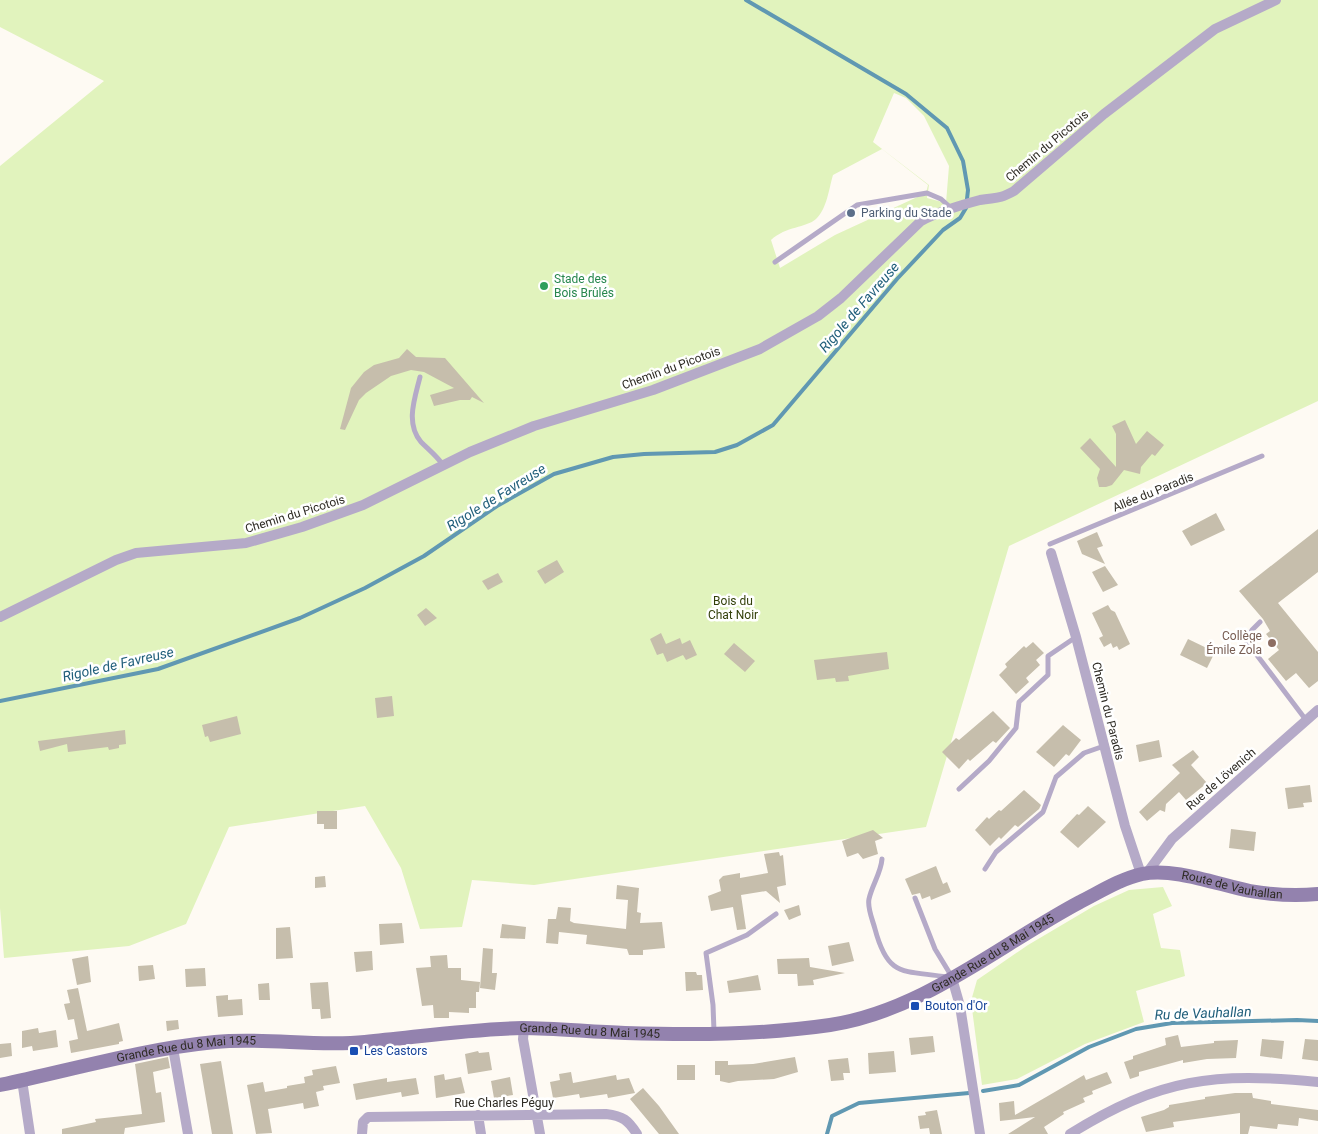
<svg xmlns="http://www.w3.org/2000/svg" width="1318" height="1134" font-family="Roboto,sans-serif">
<rect width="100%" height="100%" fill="#fefaf3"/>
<path fill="#e1f3bd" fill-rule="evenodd" d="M0 0H1318V401L1009 546 926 827 534 885 472 880 462 927 420 929 401 868 365 806 229 827 186 924 129 946 4 958 0 908V166L104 81 0 27ZM894 93 906 98 924 116 949 166 946 203 927 198 929 185 873 142ZM882 149 928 185 926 193 835 235 780 268 771 240C786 226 806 228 816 219 827 209 829 188 833 175Z
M1163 887 1172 906 1153 914 1161 948 1180 950 1185 976 1136 991 1144 1022 1085 1044 1017 1079 982 1085 971 1001 977 980 1028 945 1094 906 1129 890Z"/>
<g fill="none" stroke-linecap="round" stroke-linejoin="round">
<path stroke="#6098b2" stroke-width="4" d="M0 701 158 669 300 618 365 588 424 556 497 506 554 474 613 457 644 454 715 452 737 445 773 425 897 279 943 230 960 218 966 208 968 190 963 161 947 128 906 94 746 0
M983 1091 1019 1085 1089 1047 1136 1029 1172 1023 1297 1020 1318 1021
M827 1134 832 1116 859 1103 969 1093"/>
</g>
<path fill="#c6beac" d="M407 349 416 357 445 358 484 403 472 397 470 400H460L434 406 430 395 454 388 424 372 411 370 391 376 366 393 359 400 345 430 340 429 351 388 364 372 374 365 399 358Z
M1125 420 1136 444 1147 431 1164 445 1155 456 1152 454 1141 467 1140 474 1124 470 1112 485 1106 487H1099L1097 478 1100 469 1080 448 1090 438 1116 467V434L1112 426Z
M1216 513 1225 530 1191 546 1182 531Z
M1318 529V572L1278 603 1318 652V681L1309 688 1296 673 1286 681 1268 659 1279 650 1266 634 1270 631 1263 619 1239 591Z
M1097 532 1103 546 1097 548 1105 564 1082 554 1077 541Z
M557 560 564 572 545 584 537 571Z
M1105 566 1118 585 1103 592 1092 572Z
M498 573 503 582 488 590 482 581Z
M1108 605 1111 610 1115 612 1130 644 1119 650 1117 646 1113 648 1111 643 1104 647 1099 638 1103 636 1092 613Z
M426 608 437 618 425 626 417 615Z
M661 633 666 644 680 638 682 644 690 640 697 655 686 660 683 655 667 662 663 653 657 655 650 639Z
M1188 639 1215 652 1207 668 1180 655Z
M1033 642 1044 653 1036 660 1040 665 1026 678 1029 682 1016 694 999 675 1007 667 1005 664 1024 646 1026 648Z
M734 643 755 661 745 672 724 654Z
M887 652 889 669 848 676 849 681 836 682 835 678 817 680 814 660Z
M392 696 394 716 377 718 375 698Z
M993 711 1010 728 996 743 993 741 970 761 968 759 959 769 942 752 956 738 959 740Z
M237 716 241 734 210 742 208 736 205 737 202 725Z
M1063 725 1081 740 1069 756 1066 754 1054 767 1036 752Z
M125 730 126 744 119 745V748L109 750 108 747 68 752 67 744 40 751 38 741Z
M1159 740 1162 757 1139 762 1136 745Z
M1193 750 1199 757 1191 765 1207 783 1186 800 1179 792 1166 804 1165 812 1160 810 1147 821 1139 812 1180 773 1172 765Z
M1310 785 1312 802 1303 803 1304 807 1288 809 1285 788Z
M1024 790 1041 805 1039 809 1018 827 1015 825 1001 839 999 837 990 846 975 830 987 817 989 819 999 810 1001 811Z
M1088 806 1106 822 1078 848 1060 832 1077 814 1079 815Z
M317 811H337V829H324V824H317Z
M1231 829 1256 832 1254 851 1229 848Z
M873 830 883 838 875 841 878 854 863 859 858 853 847 857 842 841Z
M779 852 780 856 783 855 786 885 777 887 780 903 766 891 741 895 746 929 737 930 733 907 711 911 708 896 721 891 719 880 723 876 740 873V878L768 873 764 854Z
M936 866 943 884 947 882 951 892 931 900 930 896 922 899 920 893 912 895 905 879Z
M325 876 326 887 315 888V877Z
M617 885 639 888 637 912 641 913 640 923 662 922 665 948 643 950V955H629L627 949 586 944 587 935 559 932 558 944 546 943 548 919H556L558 907 571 908 570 921 574 923 626 929 628 900 616 899Z
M799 905 801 915 789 920 784 910Z
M402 923 404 943 380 945 379 924Z
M502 924 526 927 525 939 500 938Z
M290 927 293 958 276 959V928Z
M849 942 854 961 832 966 828 946Z
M483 948 493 949 492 973H497L495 990 480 988Z
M372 951 373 970 356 972 354 952Z
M447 955 448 968H461V980L480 982 479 992H476V1008H469V1013L449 1012V1018H434L433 1005 422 1006 416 968 431 967 430 956Z
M88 956 91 982 77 985 72 959Z
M809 958 810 967 845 973 813 980 814 985 798 986 797 974H778L777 959Z
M153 965 155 979 139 981 138 966Z
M205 968 206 986 186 987 185 969Z
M685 972H696L697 975H702L703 990 686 991Z
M758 975 761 990 729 993 727 981Z
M328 982 331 1018 321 1019 320 1009H312L310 983Z
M269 983 270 1000H259L258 984Z
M78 988 87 1031 119 1023 123 1041 119 1042V1044L71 1053 69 1041 78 1039 74 1019 68 1020 64 1004 70 1003 67 990Z
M228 995V1000L242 999 243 1015 218 1017 216 996Z
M178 1020 179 1029 167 1031 166 1021Z
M38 1028 39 1033 56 1030 58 1047 33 1051 32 1046 22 1048V1031Z
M1178 1035 1181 1047 1214 1043V1041L1238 1040 1236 1058 1207 1059 1183 1063V1060L1139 1072V1076L1130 1079 1124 1062 1133 1059V1056L1166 1045 1165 1038Z
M933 1036 935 1052 911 1055 909 1038Z
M1262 1039 1284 1041 1282 1059 1260 1056Z
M1305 1039 1318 1040V1061L1302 1059Z
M11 1043 12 1056 0 1058V1044Z
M478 1051 479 1053 489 1052 492 1070 468 1074 465 1054Z
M894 1051 896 1072 869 1074 868 1053Z
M168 1057 170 1068 153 1072 156 1093 161 1092 165 1122 125 1128 124 1134H62V1129L96 1122 95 1119 142 1114 135 1064Z
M795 1057 798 1072 774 1079 738 1081 729 1083 720 1081V1075H715V1061H728V1065L753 1064Z
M848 1058 850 1073H843L844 1080 831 1081 828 1060Z
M221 1061 233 1134H212L200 1064Z
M677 1065H695V1080H677Z
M336 1066 340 1083 323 1086 324 1090 316 1092 319 1106 304 1109 303 1103 268 1109 272 1133 256 1134 247 1085 263 1082 265 1092 287 1088V1086L305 1083 304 1077 313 1075 312 1070Z
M571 1072 573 1083 616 1075 617 1080 629 1078 635 1093 608 1098 607 1094 580 1098 579 1094 553 1098 550 1082 560 1080 559 1074Z
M1107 1072 1112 1083 1092 1091 1093 1094 1083 1098 1085 1102 1063 1112 1064 1114 1044 1127 1048 1134H1008L1035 1117 1000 1121 999 1103 1014 1101 1015 1115 1084 1075 1086 1080Z
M444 1074 445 1080 461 1077 465 1093 436 1098 434 1076Z
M510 1077 513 1095 494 1098 491 1081Z
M387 1078V1082L416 1078 419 1094 402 1097 401 1092 356 1100 353 1084Z
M643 1088 659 1106 679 1134H659L630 1099Z
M1235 1093H1252L1253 1098 1271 1101V1104L1318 1110V1121L1299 1118 1298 1126 1278 1124 1277 1129 1250 1126 1248 1134H1240V1113L1173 1122 1174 1127 1146 1132 1141 1117 1164 1110 1169 1107V1105L1205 1099V1097Z
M937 1110 942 1134H930L929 1128 920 1129 918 1116 926 1115 925 1112Z"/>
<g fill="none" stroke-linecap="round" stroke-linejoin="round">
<path stroke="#b5aac8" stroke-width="5" d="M775 262 857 205 927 193 941 199 951 208
M420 377C415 398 405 423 421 442 429 450 437 456 443 465
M1050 544 1262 456
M1260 622 1252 630 1247 642 1306 720
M959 789 989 761 1016 728 1019 702 1048 675V656L1076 637
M882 859C881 873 872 885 869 899 867 908 873 921 875 929 888 978 903 970 947 977
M985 869 996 852 1043 812 1056 777 1084 753 1104 746
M915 898 935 949 952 977
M714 1031 713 1005 706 953 747 935 776 914"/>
<path stroke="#b5aac8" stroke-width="10" d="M1051 553 1076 637 1125 826 1141 874
M0 617 116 560 136 553 246 543 302 527 363 505 470 452 534 426 653 390 760 349 818 316 841 298 921 221C938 212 961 205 980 200 996 197 998 200 1014 191L1104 114 1215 29 1276 0
M1147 873 1172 839 1318 710
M952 978 960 1006 980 1134
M524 1028 523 1039 540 1134
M173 1048 188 1134
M22 1080 30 1134
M478 1115 481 1134
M362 1134 363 1122 368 1117 606 1114C623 1116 628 1120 637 1134
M1070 1134C1160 1078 1214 1072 1318 1082"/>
<path stroke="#9382ae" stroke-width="14" id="s1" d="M0 1085C71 1070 143 1049 215 1042 265 1037 315 1047 365 1042 418 1037 469 1029 522 1028 556 1028 590 1032 625 1033 693 1035 761 1035 830 1025 923 1011 999 945 1080 902 1100 892 1120 879 1142 874 1173 867 1219 885 1250 891 1273 895 1295 896 1318 894"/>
</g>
<circle fill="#5c6f8a" stroke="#fff" stroke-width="2" cx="851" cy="213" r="5"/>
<circle fill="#2e9e5b" stroke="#fff" stroke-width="2" cx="544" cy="286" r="5"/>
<circle fill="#8d6e63" stroke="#fff" stroke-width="2" cx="1272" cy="643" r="5"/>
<g fill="#1a4fb4" stroke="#fff" stroke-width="2">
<rect x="910" y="1001" width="10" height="10" rx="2.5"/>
<rect x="349" y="1046" width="10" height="10" rx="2.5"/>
</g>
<g text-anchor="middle" stroke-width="5" stroke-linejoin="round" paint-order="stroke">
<g font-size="12" fill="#2e2b24" stroke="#fff">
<text transform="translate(1047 146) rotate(-40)" y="4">Chemin du Picotois</text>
<text transform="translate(671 368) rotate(-20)" y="4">Chemin du Picotois</text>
<text transform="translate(1153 492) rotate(-22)" y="4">Allée du Paradis</text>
<text transform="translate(295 514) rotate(-17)" y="4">Chemin du Picotois</text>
<text transform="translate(1108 711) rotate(76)" y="4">Chemin du Paradis</text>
<text transform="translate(1221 779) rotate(-41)" y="4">Rue de Lövenich</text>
<text dy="4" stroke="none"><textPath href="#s1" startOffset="1276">Route de Vauhallan</textPath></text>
<text dy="4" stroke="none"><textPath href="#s1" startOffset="1015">Grande Rue du 8 Mai 1945</textPath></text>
<text dy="4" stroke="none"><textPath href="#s1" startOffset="595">Grande Rue du 8 Mai 1945</textPath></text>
<text dy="4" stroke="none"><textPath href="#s1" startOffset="190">Grande Rue du 8 Mai 1945</textPath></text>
<text x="504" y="1107">Rue Charles Péguy</text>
</g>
<g font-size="12" fill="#4e5e75" stroke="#fff" text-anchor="start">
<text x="861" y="217">Parking du Stade</text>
</g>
<g font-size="12" fill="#27864d" stroke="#fff" text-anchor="start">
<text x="554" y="283">Stade des<tspan x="554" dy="14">Bois Brûlés</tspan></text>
</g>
<g font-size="12" fill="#33400a" stroke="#fff">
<text x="733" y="605">Bois du<tspan x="733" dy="14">Chat Noir</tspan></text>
</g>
<g font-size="12" fill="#785e54" stroke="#fff" text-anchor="end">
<text x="1262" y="640">Collège<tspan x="1262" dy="14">Émile Zola</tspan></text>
</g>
<g font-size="12" fill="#164399" stroke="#fff" text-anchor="start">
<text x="925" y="1010">Bouton d'Or</text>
<text x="364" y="1055">Les Castors</text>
</g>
<g font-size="14" font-style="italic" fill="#215f7b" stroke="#fff">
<text transform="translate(859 307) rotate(-49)" y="5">Rigole de Favreuse</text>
<text transform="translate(496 497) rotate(-32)" y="5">Rigole de Favreuse</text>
<text transform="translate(118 664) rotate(-13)" y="5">Rigole de Favreuse</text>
<text transform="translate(1203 1013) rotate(-2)" y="5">Ru de Vauhallan</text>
</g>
</g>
</svg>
